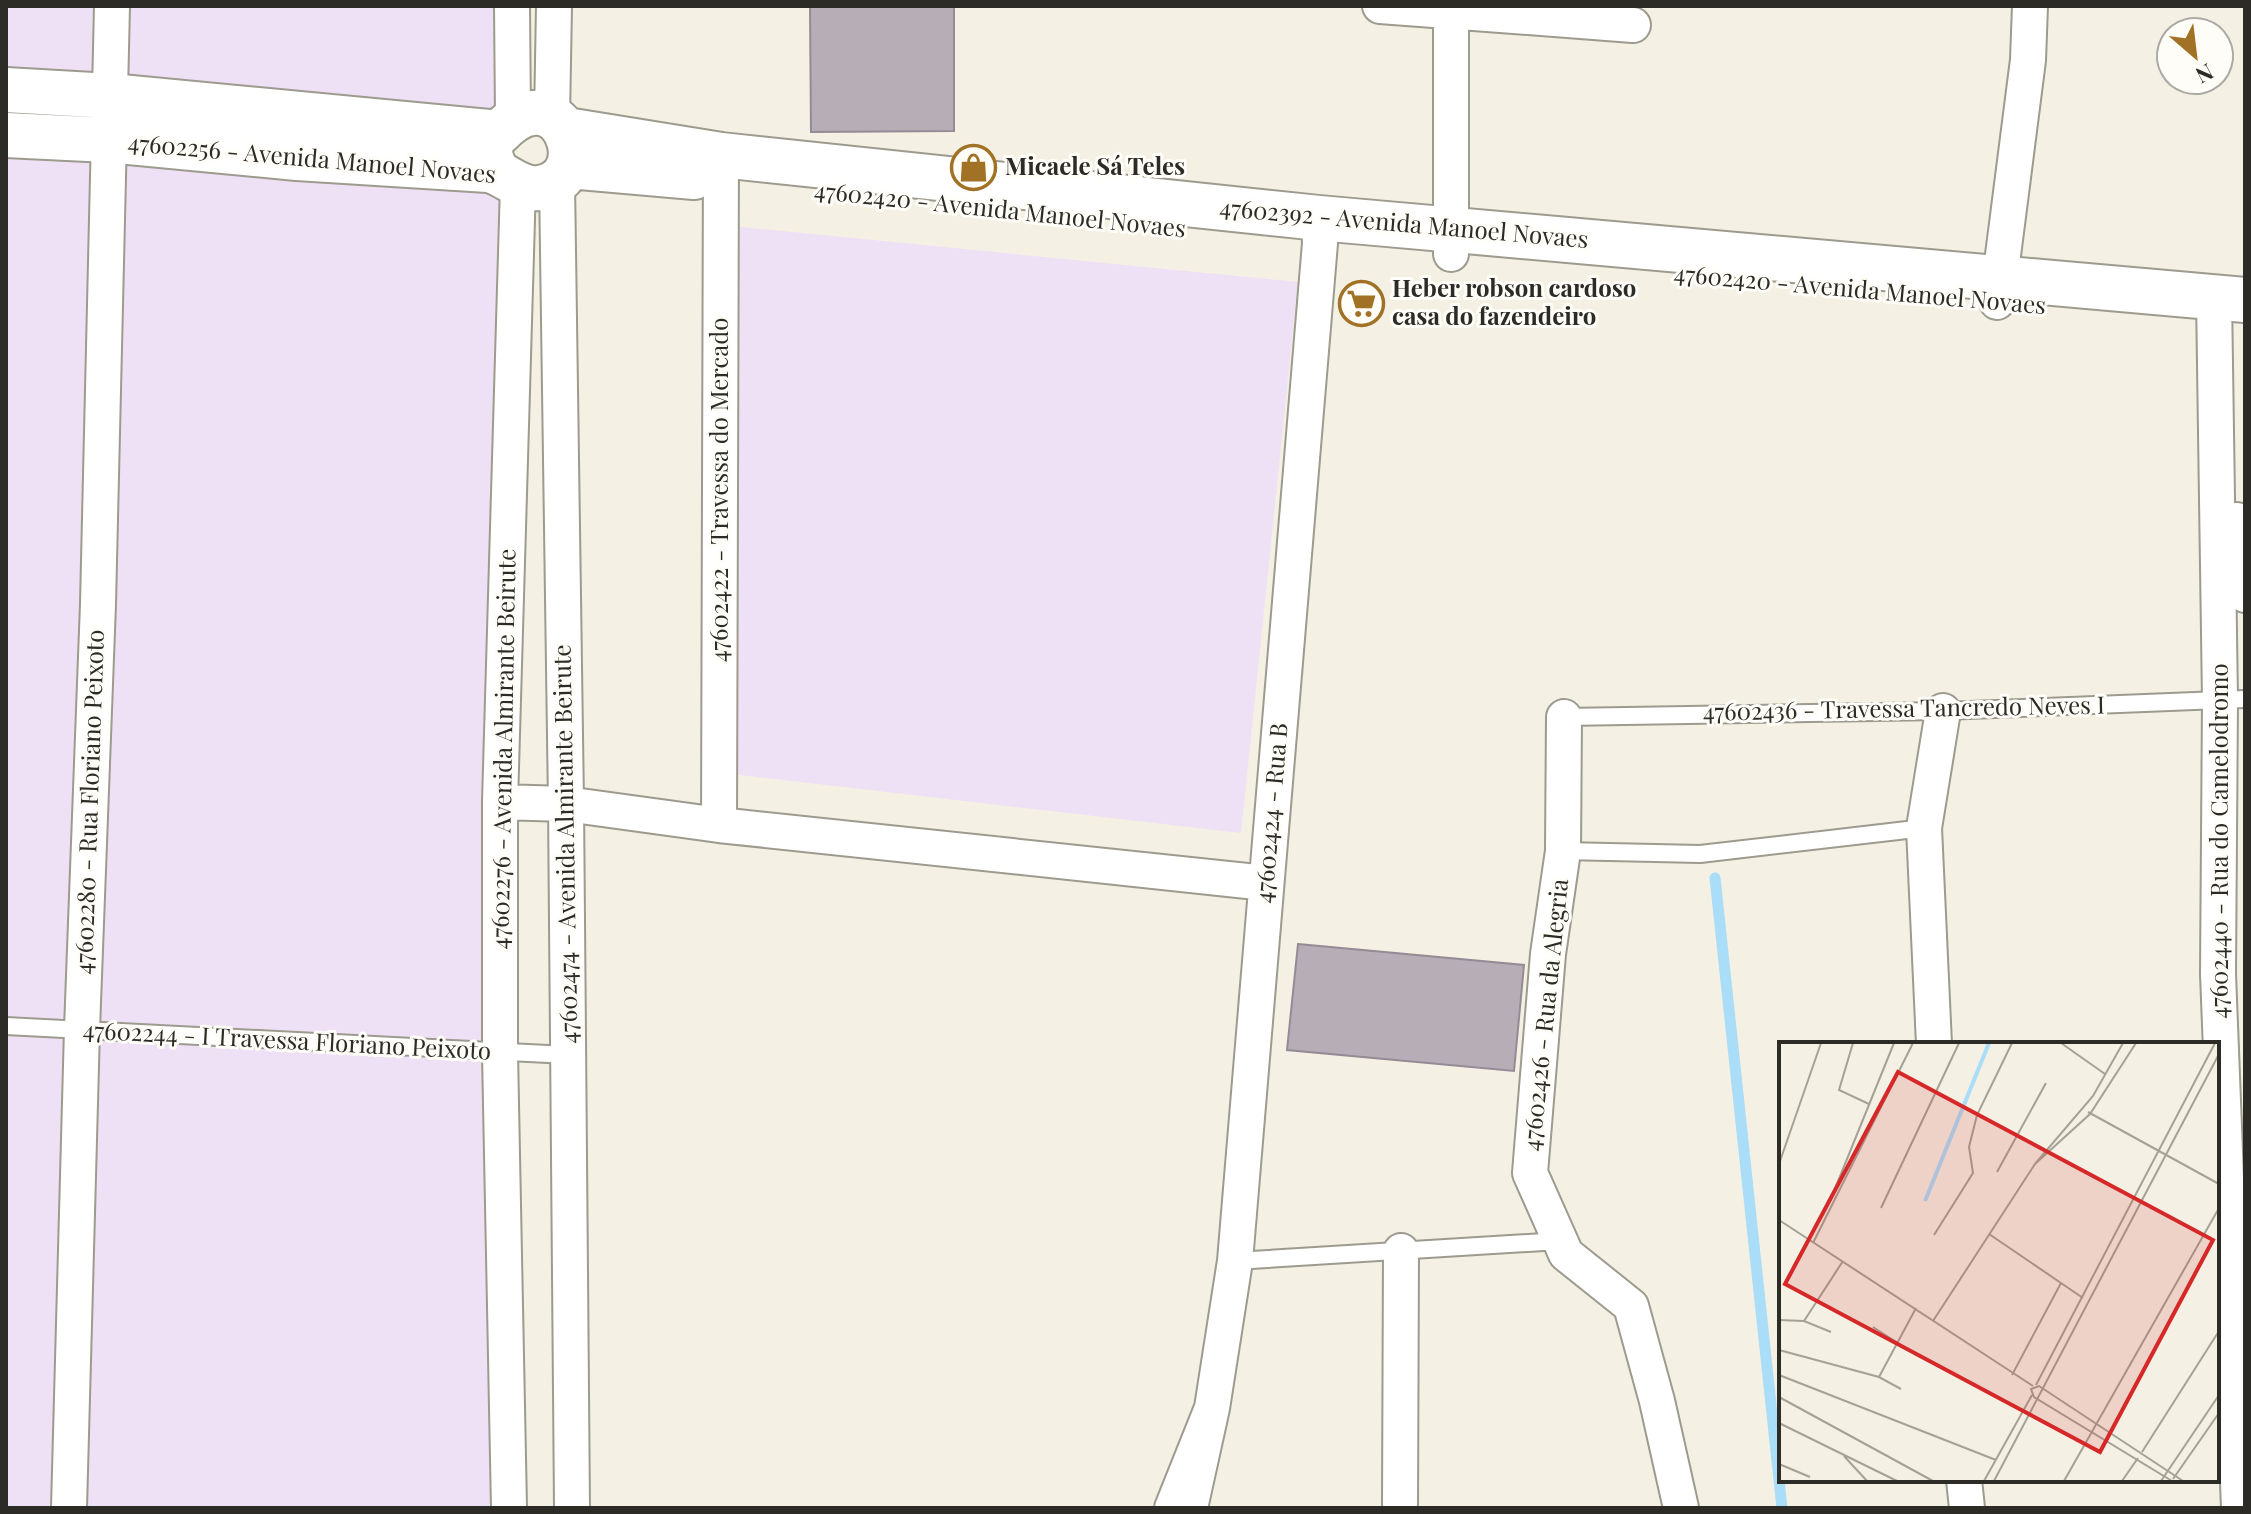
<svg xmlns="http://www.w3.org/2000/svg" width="2251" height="1514" font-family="'Playfair Display',serif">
<rect width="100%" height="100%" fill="#f4f0e3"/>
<path fill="#eee1f5" d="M6 6H513L502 173 509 1508H6Z
M731 226 1298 282 1241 833 731 774Z"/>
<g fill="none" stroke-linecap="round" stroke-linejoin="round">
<path stroke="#a9ddf8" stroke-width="11" d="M1715 878 1782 1508"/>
</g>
<path fill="#b6adb7" stroke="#938b95" stroke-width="2" d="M810 6H954V131L811 132Z
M1298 944 1524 965 1514 1071 1287 1050Z"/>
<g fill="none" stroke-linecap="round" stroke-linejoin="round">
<defs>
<path id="lane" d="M1564 717 1943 711 2245 699
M1563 851 1700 854 1924 828
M6 1026 568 1055
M1235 1261 1560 1241"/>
<path id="street" d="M1380 6 1633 25
M552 117 554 6
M557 181 566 804 572 1508
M1451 254V6
M2214 297 2220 700 2218 974 2239 1508
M1997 302 2028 60 2030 6
M2237 520 2245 595
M1564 717 1563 851 1548 954 1530 1173 1566 1254 1631 1306 1657 1401 1681 1508
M500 802 566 804 719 825 1266 883
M719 825 721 155
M1934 1044 1924 828 1943 711
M1212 1408 1235 1261 1320 243 1319 218
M1964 1480 1967 1508
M69 1508 82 1029 98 604 112 6
M509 1508 500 1053V802L518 185C489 162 488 144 513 117L512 6
M1172 1508 1212 1408 1190 1508
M1400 1508 1401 1251"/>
<path id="secondary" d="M6 90 110 96 499 133C560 68 603 179 539 188 519 191 506 173 488 170L297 158 108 140 6 135
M566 130 721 155 1319 218 2245 300
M569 166 694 177"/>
</defs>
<use href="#lane" stroke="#9d9a8e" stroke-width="20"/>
<use href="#street" stroke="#9d9a8e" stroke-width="38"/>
<use href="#secondary" stroke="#9d9a8e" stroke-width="48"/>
<use href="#lane" stroke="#fff" stroke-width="16"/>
<use href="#street" stroke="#fff" stroke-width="34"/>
<use href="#secondary" stroke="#fff" stroke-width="44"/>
</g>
<defs>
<symbol id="shop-ring" viewBox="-11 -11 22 22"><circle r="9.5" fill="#fffdf8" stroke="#a17225" stroke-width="1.5"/><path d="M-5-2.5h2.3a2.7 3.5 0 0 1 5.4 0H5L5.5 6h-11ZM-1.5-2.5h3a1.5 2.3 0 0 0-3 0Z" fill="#a17225"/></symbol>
<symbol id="supermarket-ring" viewBox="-11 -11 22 22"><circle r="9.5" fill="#fffdf8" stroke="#a17225" stroke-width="1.5"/><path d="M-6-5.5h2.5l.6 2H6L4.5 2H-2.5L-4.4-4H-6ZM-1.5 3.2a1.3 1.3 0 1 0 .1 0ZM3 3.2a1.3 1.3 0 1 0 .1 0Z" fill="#a17225"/></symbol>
</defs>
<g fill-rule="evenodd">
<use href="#shop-ring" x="948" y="142" width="51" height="51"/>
<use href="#supermarket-ring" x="1336" y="278" width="51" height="51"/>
</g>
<g text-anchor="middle" stroke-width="6" stroke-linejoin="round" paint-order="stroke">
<g font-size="24" fill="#2c2b26" stroke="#fffdf8">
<text transform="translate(312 159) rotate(5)" y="8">47602256 - Avenida Manoel Novaes</text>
<text transform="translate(1000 210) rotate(6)" y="8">47602420 - Avenida Manoel Novaes</text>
<text transform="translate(1404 224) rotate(5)" y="8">47602392 - Avenida Manoel Novaes</text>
<text transform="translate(1860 290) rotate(5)" y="8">47602420 - Avenida Manoel Novaes</text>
<text transform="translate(720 490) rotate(-90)" y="8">47602422 - Travessa do Mercado</text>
<text transform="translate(1904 709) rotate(-1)" y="8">47602436 - Travessa Tancredo Neves I</text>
<text transform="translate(504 749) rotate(-89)" y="8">47602276 - Avenida Almirante Beirute</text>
<text transform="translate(90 802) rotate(-88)" y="8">47602280 - Rua Floriano Peixoto</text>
<text transform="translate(1272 813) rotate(-85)" y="8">47602424 - Rua B</text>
<text transform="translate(2220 841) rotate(-90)" y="8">47602440 - Rua do Camelodromo</text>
<text transform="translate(566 844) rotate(-91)" y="8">47602474 - Avenida Almirante Beirute</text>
<text transform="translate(1546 1015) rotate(-84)" y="8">47602426 - Rua da Alegria</text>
<text transform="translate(287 1041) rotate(3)" y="8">47602244 - I Travessa Floriano Peixoto</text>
</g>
<g font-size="24" font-weight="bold" fill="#2c2b26" stroke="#fffdf8" text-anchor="start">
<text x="1005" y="175">Micaele Sá Teles</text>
<text x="1392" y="297">Heber robson cardoso<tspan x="1392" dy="28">casa do fazendeiro</tspan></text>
</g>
</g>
<g transform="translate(1779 1042)">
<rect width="440" height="440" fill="#f4f0e3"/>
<path fill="none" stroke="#a9ddf8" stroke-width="4" d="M146 159 210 1"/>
<path fill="none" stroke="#a4a197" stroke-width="2" d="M74 1 60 48 90 62M282 1 326 32M344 1 314 54 256 122 311 72 357 1M309 70 440 142M0 122 42 1M218 130 267 41M51 159 115 1M102 166 180 1M0 178 254 344M210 192 304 256M155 193 194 131 190 105 198 73 233 1M34 201 134 1M0 278 25 279 52 290M25 279 64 219M154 279 256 122M94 285 139 314M0 308 100 335 122 347M0 333 217 418M233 333 282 241M100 335 137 266M257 343 436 1M0 355 154 439M0 381 118 439M363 410 440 289M65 414 88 439M0 422 31 435M394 437 440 371M205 439 253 353M215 439 440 12M285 439 440 166M343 439 359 416M382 439 440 353M393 439 255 355 252 347 260 344 404 439"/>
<path fill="#d62828" fill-opacity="0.15" stroke="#d62828" stroke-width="4" d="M119 30 434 198 321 410 6 242Z"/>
<rect width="440" height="440" fill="none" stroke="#2c2b26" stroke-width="4"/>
</g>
<rect width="2251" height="1514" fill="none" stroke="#2c2b26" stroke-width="16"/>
<g transform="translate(2195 56) rotate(152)"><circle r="38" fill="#fffdf8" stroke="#aba9a4" stroke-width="2"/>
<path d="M0-6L14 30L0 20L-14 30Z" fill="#a17225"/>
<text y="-12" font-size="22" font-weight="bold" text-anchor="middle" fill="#2c2b26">N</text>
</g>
</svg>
